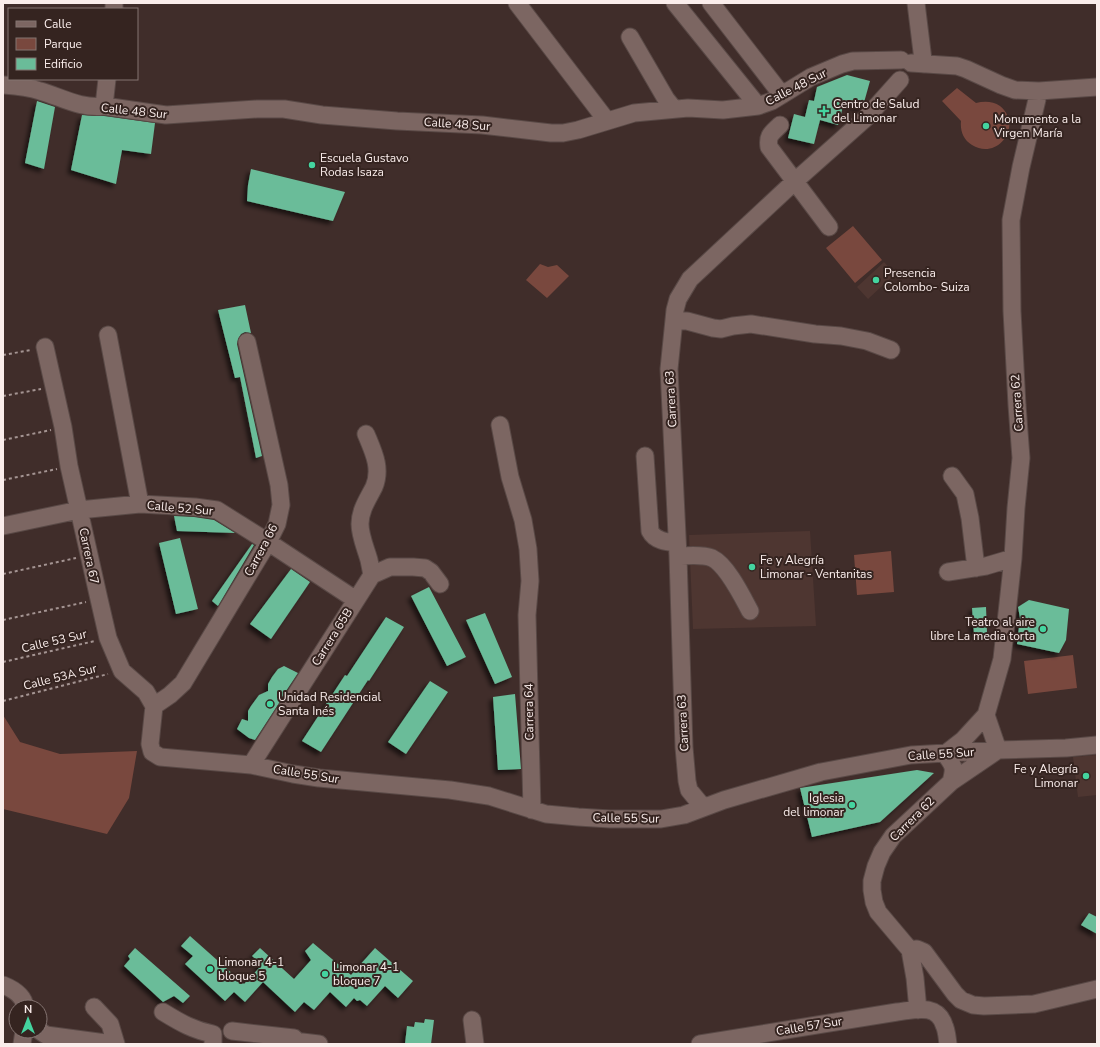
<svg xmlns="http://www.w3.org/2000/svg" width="1100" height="1047" font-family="'Nunito Sans',sans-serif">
<defs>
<filter id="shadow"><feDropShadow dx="-3.5" dy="3.5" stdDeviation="2" flood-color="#0009"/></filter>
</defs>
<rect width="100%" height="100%" fill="#402d2a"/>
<path fill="#4e3631" d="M884 262 895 274 868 299 857 287Z
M810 531 816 626 693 629 689 535Z
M1097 755V795L1078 797 1073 757Z"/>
<path fill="#79483e" d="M957 88 976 103C984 101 993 101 1000 106 1024 126 997 161 972 145 963 140 960 130 961 121L942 101Z
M853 226 882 260 855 283 826 248Z
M540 264 548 267 557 265 569 276 547 298 526 280Z
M891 551 894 592 857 595 854 555Z
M1073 655 1077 688 1028 694 1024 661Z
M3 715 20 742 60 754 137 751 129 798 107 834 3 809Z"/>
<path fill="#6abc99" filter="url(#shadow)" d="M847 75 870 81 863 106 861 108 844 103 838 125 820 120 814 144 788 138 794 114 805 117 809 100 814 101 817 87Z
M37 101 55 107 44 169 25 163Z
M82 115 95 116H104L155 123 151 154 122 150 116 184 71 170Z
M251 169 345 192 333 221 247 201 248 185Z
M245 305 251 333 245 332 241 334 238 339 237 344 262 456 256 458 240 377 235 378 218 310Z
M174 516 194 517 214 520 235 533 177 531Z
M180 538 198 609 176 614 159 543Z
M252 544 254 545 218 606 212 601Z
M291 569 310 582 271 639 250 624Z
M429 587 466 657 447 666 411 596Z
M1029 600 1069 609 1066 640 1059 653 1017 644 1020 618 1018 607Z
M986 607 987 633 974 634 972 608Z
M485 613 512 677 495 684 466 620Z
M386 617 404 627 369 681 368 680 321 752 302 741 345 675 347 676Z
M284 666 298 673 282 697 280 698 281 700 255 740 249 738 237 729 242 719 248 721V711L251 706 259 695 268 691V684L272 677 278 669Z
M430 681 448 692 406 754 388 742Z
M515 694 521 769 498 770 493 697Z
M917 770 934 773 880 822 812 837 800 788Z
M1089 913 1097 917V934L1081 925Z
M190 936 244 984 260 967 257 964 259 962 252 956 260 948 294 979 311 960 305 951 313 943 351 975 375 948 413 981 398 998 385 986 367 1006 360 1000 357 1001 354 998 346 1007 330 992 314 1010 304 1002 295 1012 263 982 245 1002 234 992 225 1001 185 964 193 956 181 946Z
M135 948 190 996 183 1003 174 996 163 1002 124 966 130 959 128 956Z
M425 1019 434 1020 431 1044H405L407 1026 414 1027 415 1022 424 1023Z"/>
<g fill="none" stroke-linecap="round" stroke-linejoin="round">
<defs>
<path id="minor" d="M517 3 607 121
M675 3 758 106
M711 3 782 95
M916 3 923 60 924 64
M114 9V3
M630 37 666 99 674 109
M911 63 957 66 966 69 1001 85 1015 90 1039 91 1097 87
M3 85C15 86 28 87 40 91 61 97 81 109 104 106L166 115 257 109H284L322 115 397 121 482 125 551 133H563L578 130 634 113 688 108 723 110 758 106 772 101 811 77 842 64 853 61 901 60
M104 106 107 79
M780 125C772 133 767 135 769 147L829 227
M674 321H687L713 328 721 329 733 326 751 324 815 334 841 336 867 341 891 350
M108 335 140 504
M45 347 63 427 69 466 79 510 99 599 108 638 122 671 146 692 154 706 150 744 152 752 160 757 251 765 293 774 319 778 450 790 489 796 546 814 578 817 610 819H661L684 815 724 800 821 772 911 755 998 750 1066 748 1097 745
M500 425 510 477 523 520 528 549 530 581 527 615 532 810
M366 434C373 451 382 468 374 487 368 499 360 510 360 524 360 536 366 549 369 560 370 565 371 570 372 575
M645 456 650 531C655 541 667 542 677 543
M952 476 965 494 970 518 976 568
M3 526 79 510 140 504 195 507 217 510 268 542 356 600
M678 556C689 556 702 554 712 558 727 565 742 596 750 611
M948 572 986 566 1013 558
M154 706 170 695 183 683 268 542 277 524 281 505 279 485 247 342
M251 765 372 575 390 567H413L425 568 431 572 440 584
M951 782C955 767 954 766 945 754L963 740 986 715 1002 659 1013 558 1016 508 1021 458 1017 405 1012 311 1011 220 1021 167 1039 91
M703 807 689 790 687 781 684 747 678 556 669 369 675 310 678 299 690 279 794 182 866 118 900 80
M910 950 917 949 924 952 955 994 961 1000 973 1005 984 1006 1034 1004 1097 989
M3 985C13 989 24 995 25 1007
M94 1007 110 1024 116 1044
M918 1010 915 978 910 950 878 912 874 902 872 890V881L876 866 882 852 893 836 951 782 998 750 986 715
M163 1012C181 1023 193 1030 213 1034V1044
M472 1020 475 1044
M40 1031 46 1035 113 1044
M232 1031 294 1038
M302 1042 319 1044
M22 1044 24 1031
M700 1044 897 1012C915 1010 937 1003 944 1025 947 1031 947 1038 948 1044"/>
</defs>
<use href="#minor" stroke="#594946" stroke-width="19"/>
<path stroke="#a49492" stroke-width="2" stroke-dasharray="3 3" stroke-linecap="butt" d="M3 355 31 350
M3 396 41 389
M3 440 51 430
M3 480 57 469
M3 574 76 558
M3 620 86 602
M3 662 95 641
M3 701 108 674"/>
<use href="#minor" stroke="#7c6662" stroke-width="17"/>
</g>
<g fill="#44d49f" stroke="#352420" stroke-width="1.5">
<path d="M822 105h4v4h4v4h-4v4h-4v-4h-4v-4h4z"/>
<circle cx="986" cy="126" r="4"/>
<circle cx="312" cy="165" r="4"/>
<circle cx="876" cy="280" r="4"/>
<circle cx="752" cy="567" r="4"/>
<circle cx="1043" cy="629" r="4"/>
<circle cx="270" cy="704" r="4"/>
<circle cx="1086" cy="776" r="4"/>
<circle cx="852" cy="805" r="4"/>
<circle cx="210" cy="969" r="4"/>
<circle cx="325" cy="974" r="4"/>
</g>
<g text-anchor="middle" stroke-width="4" stroke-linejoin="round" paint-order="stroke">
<g font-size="12" fill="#faedeb" stroke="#352420">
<text transform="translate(796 87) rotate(-27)" y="4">Calle 48 Sur</text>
<text transform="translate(134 111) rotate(6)" y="4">Calle 48 Sur</text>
<text transform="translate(457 124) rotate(4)" y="4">Calle 48 Sur</text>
<text transform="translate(671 399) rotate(-93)" y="4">Carrera 63</text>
<text transform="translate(1017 403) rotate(-94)" y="4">Carrera 62</text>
<text transform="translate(180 508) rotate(5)" y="4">Calle 52 Sur</text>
<text transform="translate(261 550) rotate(-62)" y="4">Carrera 66</text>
<text transform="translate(89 556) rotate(78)" y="4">Carrera 67</text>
<text transform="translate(332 637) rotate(-58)" y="4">Carrera 65B</text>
<text transform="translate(54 641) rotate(-13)" y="4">Calle 53 Sur</text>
<text transform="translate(60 677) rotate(-14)" y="4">Calle 53A Sur</text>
<text transform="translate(529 712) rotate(-91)" y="4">Carrera 64</text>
<text transform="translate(683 723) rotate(-93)" y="4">Carrera 63</text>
<text transform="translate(941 754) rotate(-4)" y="4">Calle 55 Sur</text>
<text transform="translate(306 774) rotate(9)" y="4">Calle 55 Sur</text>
<text transform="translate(626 818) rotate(1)" y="4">Calle 55 Sur</text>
<text transform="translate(912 819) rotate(-45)" y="4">Carrera 62</text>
<text transform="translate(809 1026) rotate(-9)" y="4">Calle 57 Sur</text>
</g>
<g font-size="12" fill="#faedeb" stroke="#352420" text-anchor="start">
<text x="833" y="108">Centro de Salud<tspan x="833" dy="14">del Limonar</tspan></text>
<text x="994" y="123">Monumento a la<tspan x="994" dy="14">Virgen María</tspan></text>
<text x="320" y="162">Escuela Gustavo<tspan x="320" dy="14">Rodas Isaza</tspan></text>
<text x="884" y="277">Presencia<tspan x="884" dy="14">Colombo- Suiza</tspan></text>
<text x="760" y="564">Fe y Alegría<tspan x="760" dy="14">Limonar - Ventanitas</tspan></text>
<text x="1035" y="626" text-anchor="end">Teatro al aire<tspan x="1035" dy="14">libre La media torta</tspan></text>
<text x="278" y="701">Unidad Residencial<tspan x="278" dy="14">Santa Inés</tspan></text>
<text x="1078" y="773" text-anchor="end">Fe y Alegría<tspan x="1078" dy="14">Limonar</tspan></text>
<text x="844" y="802" text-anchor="end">Iglesia<tspan x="844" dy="14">del limonar</tspan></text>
<text x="218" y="966">Limonar 4-1<tspan x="218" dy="14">bloque 5</tspan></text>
<text x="333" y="971">Limonar 4-1<tspan x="333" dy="14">bloque 7</tspan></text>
</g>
</g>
<rect width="1100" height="1047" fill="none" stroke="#faedeb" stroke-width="8"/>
<rect x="8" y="8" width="130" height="72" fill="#352420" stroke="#847471"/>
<rect x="16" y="21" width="20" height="6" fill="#7c6662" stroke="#847471"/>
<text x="44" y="28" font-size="12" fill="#faedeb">Calle</text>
<rect x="16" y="38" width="20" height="12" fill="#79483e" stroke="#847471"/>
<text x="44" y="48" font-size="12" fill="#faedeb">Parque</text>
<rect x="16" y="58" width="20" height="12" fill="#6abc99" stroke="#847471"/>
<text x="44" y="68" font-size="12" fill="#faedeb">Edificio</text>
<g transform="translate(28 1019)"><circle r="19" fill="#352420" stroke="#847471"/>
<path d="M0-3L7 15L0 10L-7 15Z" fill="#44d49f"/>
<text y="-6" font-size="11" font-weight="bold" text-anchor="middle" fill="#faedeb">N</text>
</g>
</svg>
